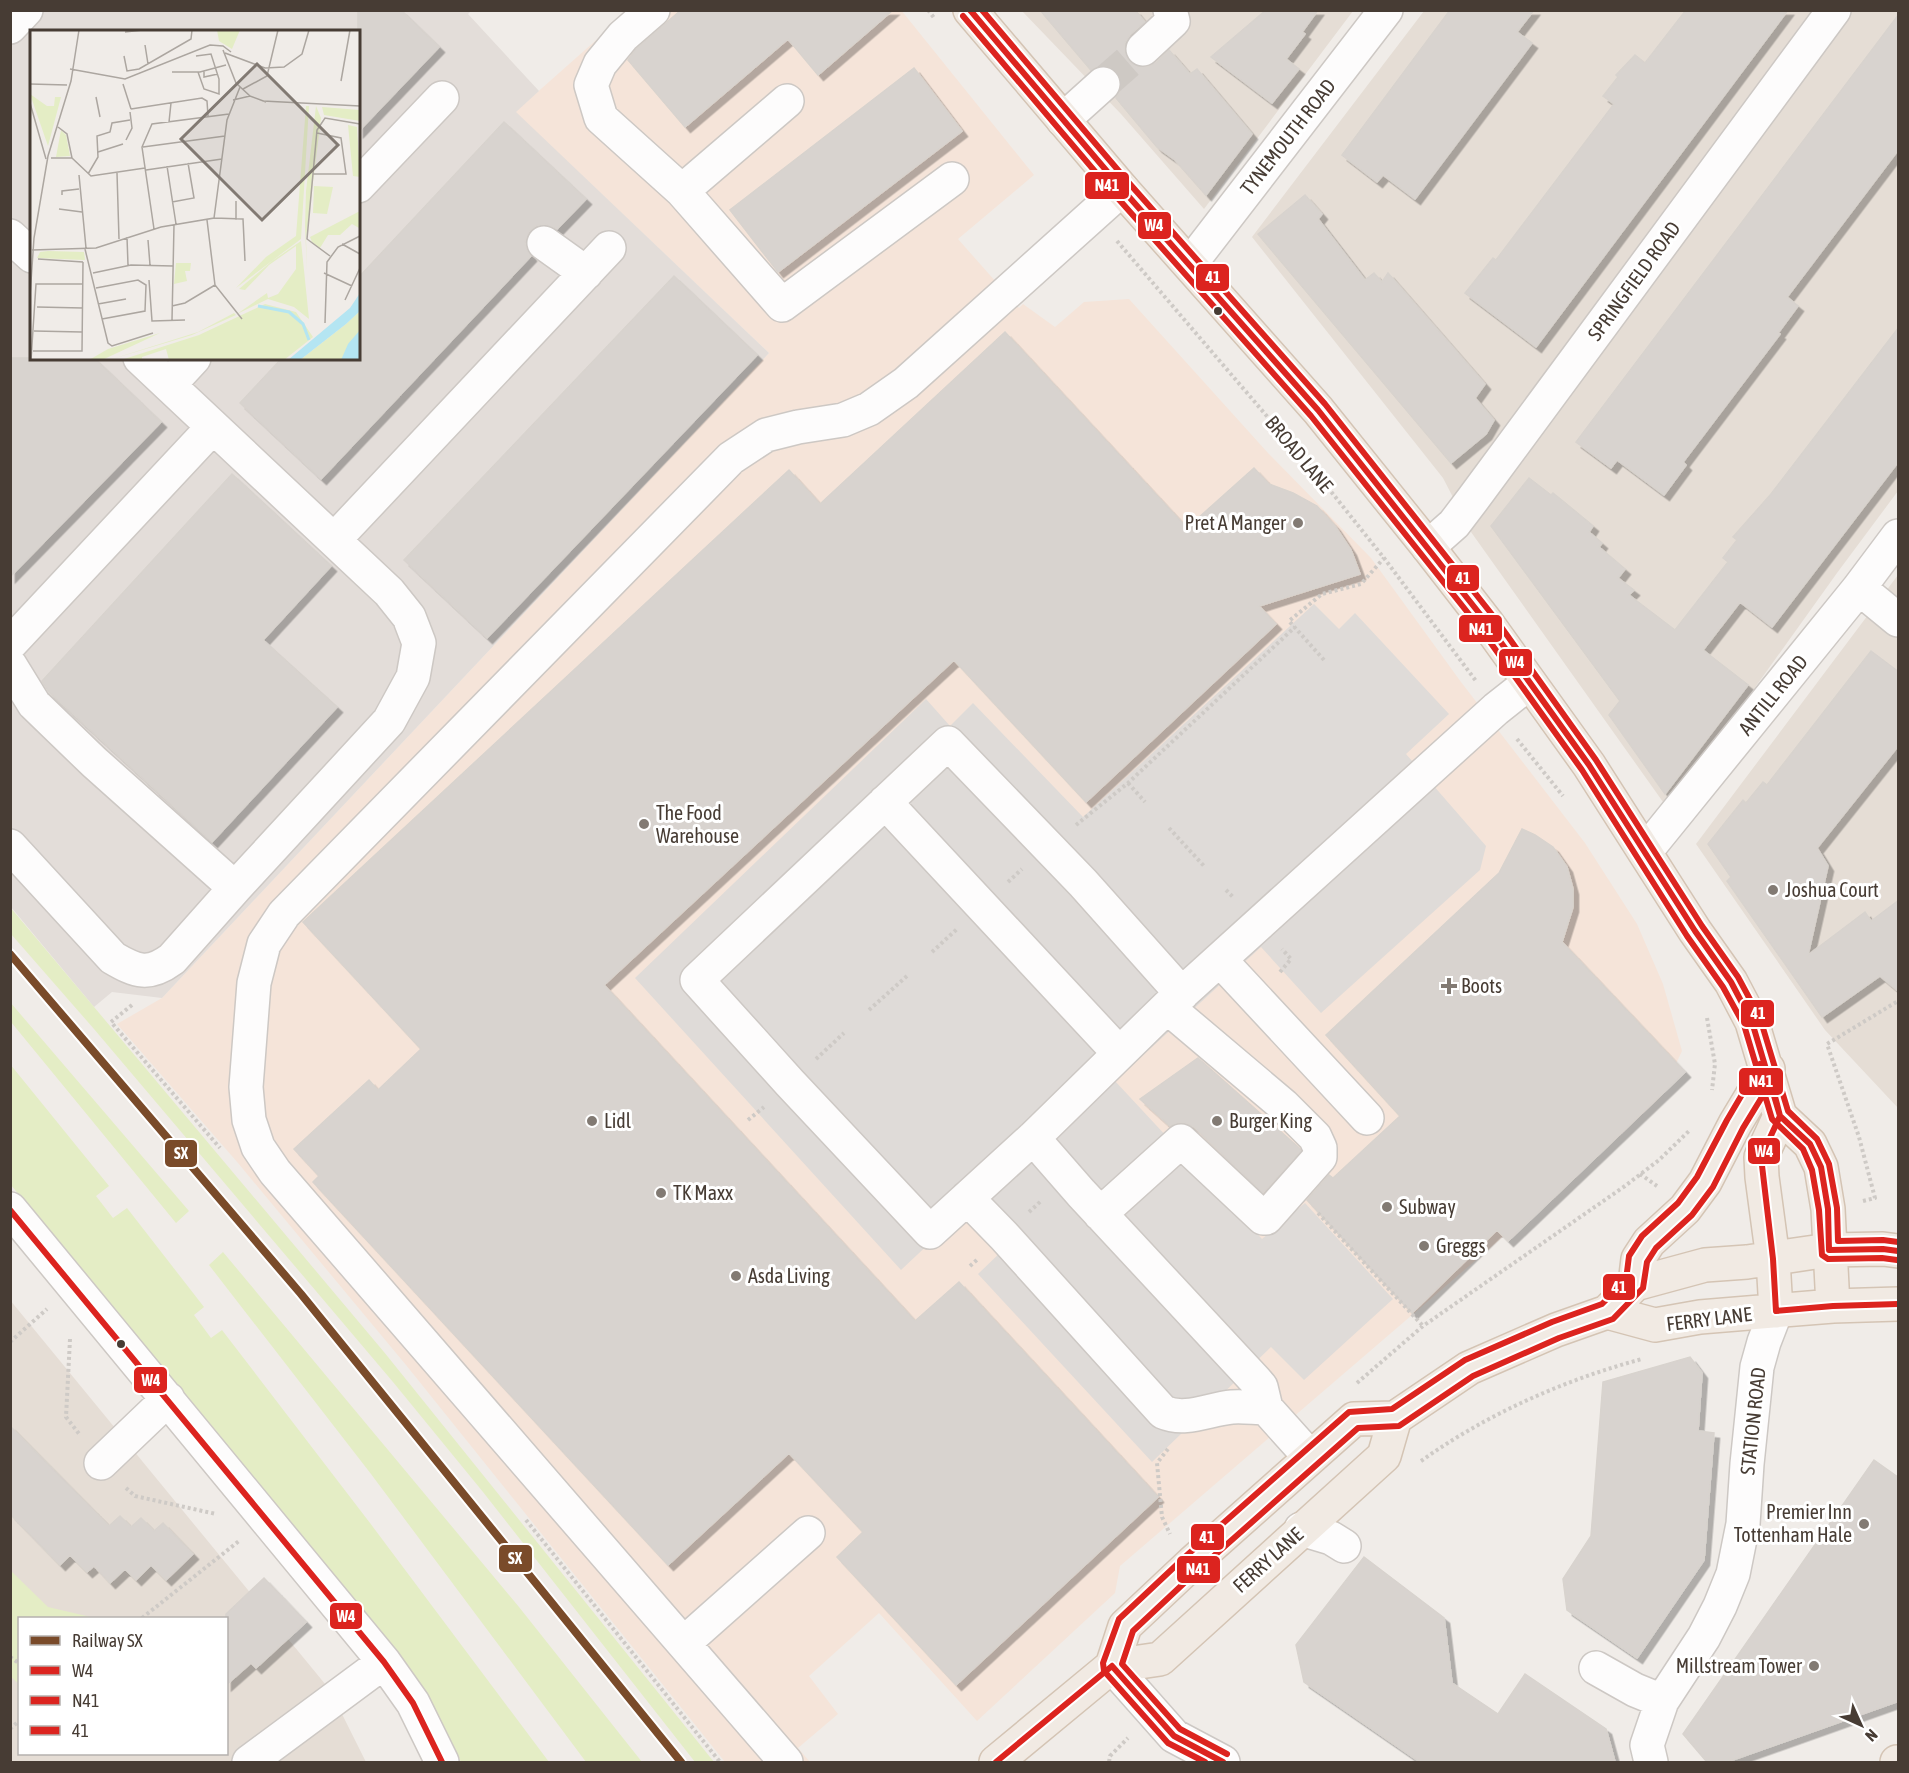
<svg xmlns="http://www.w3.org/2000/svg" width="1909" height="1773" font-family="'Asap Condensed',sans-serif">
<defs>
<filter id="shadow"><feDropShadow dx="5.5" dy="5.5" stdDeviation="0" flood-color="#0004"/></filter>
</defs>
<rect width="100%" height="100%" fill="#f0ece8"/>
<path fill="#e5ddd5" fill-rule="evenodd" d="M1022 11H1353L1204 209 1121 114Z
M1424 11H1898V491L1837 573 1668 809 1471 532 1443 478 1252 237Z
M1898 575V1108L1825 1030 1696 844Z
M10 1300 330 1690 366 1762H11ZM20 1618H226V1754H20Z"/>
<path fill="#f5e4d9" d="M901 10 1034 175 958 239 1019 308 1023 304 1055 327 1084 302 1129 299 1268 453 1371 558 1461 682 1585 843 1637 924 1663 984 1682 1051 1660 1097 1604 1150 1120 1566 1115 1593 977 1721 879 1613 809 1676 838 1714 798 1748 810 1762H725L406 1365 238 1163 117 1024 162 998 769 353 515 112 629 11Z"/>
<path fill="#e3ddd9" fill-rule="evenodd" d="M10 11H471L468 14 539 91 516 112 769 353 162 998 112 992 94 1007 11 907ZM32 32H358V358H32Z"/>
<path fill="#e4edc5" d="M10 907 384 1352 714 1762H695L483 1492 393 1382 94 1029 11 934Z
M10 1002 189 1211 176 1223 11 1022Z
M10 1064 109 1186 96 1196 113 1218 127 1208 204 1307 194 1315 211 1338 222 1330 370 1523 549 1762H461L427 1695 11 1185Z
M223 1252 519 1607 642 1762H586L371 1474 209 1265Z
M10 1570 48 1607 95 1618H20L19 1684 11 1677Z"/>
<path fill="#dfdbd8" d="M1314 604 1339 629 1355 613 1449 714 1406 754 1486 846 1480 870 1321 1013 1261 947 1115 1081 1262 1239 1305 1203 1393 1299 1304 1380 1271 1347 1152 1462 978 1274 1004 1249 966 1209 901 1270 635 978 926 699 950 726 973 703 1083 817Z"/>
<path fill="#d8d3cf" stroke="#d8d3ce" stroke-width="1.5" filter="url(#shadow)" d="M358 10H401L439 47 358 132Z
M681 10H893L818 75 788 39 685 127 628 60 636 49Z
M1040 10H1135L1145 22 1130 35 1125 43V53L1130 62 1138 67H1148L1156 63 1169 50 1190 74 1197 69 1252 134 1206 195 1175 160 1157 147 1116 98 1121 90V81L1116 71 1108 66H1100L1091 70Z
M1266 10H1318L1302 32 1305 34 1286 59 1299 69 1272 103 1211 57Z
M1450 10H1534L1517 32 1532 43 1415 199 1383 175 1377 182 1342 155Z
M1686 10H1788L1536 347 1465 293 1493 258 1496 260 1614 104 1603 96 1618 77 1616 75 1635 55 1645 63Z
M1899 14V149L1787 297 1798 306 1778 333 1780 334 1683 462 1686 465 1664 495 1617 460 1611 468 1576 442Z
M914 68 962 131 778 272 730 210Z
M504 122 586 199 557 229 545 224 536 226 529 232 525 242 527 250 531 256 321 479 240 403 282 358H358V278Z
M1305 195 1322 214 1318 219 1365 280 1374 273 1382 282 1388 273 1485 384 1475 398 1494 420 1486 434 1451 463 1258 234Z
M674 276 757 355 487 638 404 560Z
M1899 327V461L1772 627 1740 602 1703 650 1748 685 1665 794 1609 715 1620 701 1491 526 1529 478 1551 495 1553 493 1593 526 1589 532 1602 543 1599 547 1625 569 1618 578 1634 590 1629 595 1675 630 1728 562 1723 558 1737 540 1733 537 1771 494Z
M1005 332 1187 528 1254 468 1269 484 1293 493 1317 506 1335 526 1351 550 1360 574 1259 606 1276 624 1086 802 954 660 604 985 915 1321 959 1282 1158 1497 956 1685 837 1557 863 1532 789 1453 668 1565 313 1182 319 1176 294 1149 369 1080 378 1090 421 1049 303 922 789 470 820 504Z
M10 358H94L161 422 10 577Z
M232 474 331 566 263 640 337 707 212 842 49 692 42 681Z
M1871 651 1899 672V745L1817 848 1828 866 1808 955 1865 912 1871 921 1899 900V992L1880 976 1822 1017 1727 881 1731 877 1708 844 1743 800 1746 803 1763 782 1767 785Z
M1522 829 1535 835 1553 847 1567 867 1573 889V907L1562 942 1685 1072 1508 1241 1497 1230 1412 1313 1307 1200 1329 1175 1333 1178 1400 1116 1326 1035 1499 873Z
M1198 1058 1299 1148 1301 1151 1263 1193 1194 1127 1185 1123H1177L1170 1126 1140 1099Z
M1690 1357 1702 1373 1698 1431 1714 1433 1704 1560 1637 1658 1567 1610 1563 1579 1591 1536 1603 1382Z
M10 1426 109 1526 120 1516 131 1527 141 1518 154 1531 163 1523 193 1554 166 1580 151 1565 136 1580 125 1569 110 1583 94 1566 87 1572 70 1555 60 1565 10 1514Z
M1874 1460 1899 1478V1701L1727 1762H1707L1683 1734Z
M1364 1557 1444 1618 1452 1683 1498 1714 1525 1674 1606 1729 1615 1762H1420L1304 1682 1296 1645Z
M264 1578 306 1622 256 1668 251 1663 226 1685V1614Z"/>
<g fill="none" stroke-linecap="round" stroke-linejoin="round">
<path stroke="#cec9c4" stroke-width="33" stroke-dasharray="33 16" stroke-linecap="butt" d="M1103 84 1143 49"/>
<defs>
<path id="minor" d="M653 10 623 36 600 64 591 85 601 118 682 191 782 305 952 179
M10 27 26 10
M1143 49 1173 21 1170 10
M1063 120 1103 84
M358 186 442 98
M682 191 787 101
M10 236 32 256
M544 243 586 273
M1190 264 1386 10
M169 385 194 358
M334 540 609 248
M1428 547 1454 524 1473 499 1834 10
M1859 588 1898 620
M10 644 213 427
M10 665 34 704 94 762 235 888
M885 802 1119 1053
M10 846 113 958C137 972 149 976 172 959L235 888 389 721 413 677 419 643 409 617 389 592 140 358
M1645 852 1859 588 1898 536
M1221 961 1367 1118
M1182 994 1083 883 948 743 697 980 790 1083 930 1232 1033 1138 1167 1007 1496 709 1529 683
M1033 1138 1081 1193 1255 1380 1261 1387 1266 1408 1310 1457
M967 1198 1004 1236 1163 1412C1186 1422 1209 1409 1232 1407 1243 1406 1255 1408 1266 1408
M10 1209 384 1662 413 1703 442 1762
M1100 1214 1181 1141 1263 1218H1266L1320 1157V1148L1315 1137 1283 1105 1167 1007
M101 1463 168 1399
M1301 1529 1331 1538 1344 1546
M684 1643 808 1533
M1112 1666 1174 1736 1223 1762
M1596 1668 1635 1690 1662 1701
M249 1762 384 1662
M786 1762 275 1172 258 1147 249 1120 246 1087 254 983 264 944 284 914 731 458 766 435 798 427 843 420 869 409 906 383 1122 189
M1651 1762 1647 1745 1662 1701 1704 1637 1720 1606 1733 1574 1743 1524 1747 1464 1757 1367 1764 1342 1776 1311"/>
<path id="major" d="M970 10 1122 189 1318 410 1428 547 1487 623 1589 765 1695 931 1731 982 1752 1022 1780 1116 1810 1144 1821 1167 1828 1209 1833 1306
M1635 1284 1638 1259 1649 1242 1685 1209 1705 1182 1735 1124 1768 1069
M1776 1311 1773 1259 1762 1177 1761 1157 1780 1116
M1607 1312 1655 1325 1700 1317 1833 1306 1898 1304
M1112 1666 1160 1659 1384 1456 1395 1418
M996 1762 1112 1666 1125 1626 1192 1563 1354 1419 1395 1418 1469 1368 1556 1330 1607 1312 1635 1284 1705 1265 1747 1262 1829 1250 1883 1249 1898 1251
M1897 1762H1898"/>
</defs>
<use href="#minor" stroke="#cdc8c4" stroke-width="36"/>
<use href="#major" stroke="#d4c4b4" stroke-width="36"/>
<path stroke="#cecac6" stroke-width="4" stroke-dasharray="3 3" stroke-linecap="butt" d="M928 10 935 19
M1117 241 1325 484 1384 558 1476 681
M1324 660 1289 621 1322 594 1361 584 1384 558
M1517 739 1563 796
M1128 783 1145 802
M1076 825 1128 783 1295 627
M1169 828 1204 866
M1008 882 1022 869
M1226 890 1234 898
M932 952 957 929
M1280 972 1291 959 1282 949
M132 1005 111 1022 220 1148
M869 1010 908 975
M1707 1018 1715 1064 1712 1090
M816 1059 844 1033
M748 1120 764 1107
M1640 1174 1657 1186
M1863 1201 1875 1198 1859 1137 1827 1044 1898 1001
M1029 1212 1041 1201
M1318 1213 1423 1326
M970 1266 978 1259
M70 1339 66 1417 80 1435
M10 1342 47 1309
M1357 1383 1423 1326 1625 1186 1659 1160 1690 1130
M1168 1449 1157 1463 1162 1517 1170 1534
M1421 1461C1487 1414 1564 1380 1642 1359
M126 1488 135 1496 216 1514
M526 1520 720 1762
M142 1618 239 1541
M10 1657 20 1664
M10 1729 20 1720
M1109 1762 1110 1756 1128 1738"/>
<use href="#minor" stroke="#fdfcfc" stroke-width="33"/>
<use href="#major" stroke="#f1eae3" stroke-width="33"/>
<defs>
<path id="bus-1" d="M970 10 1122 189 1318 410 1487 623 1589 765 1695 931 1731 982 1752 1022 1780 1116 1761 1157 1773 1259 1776 1311 1833 1306 1898 1304
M1769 1073 1780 1116 1810 1144 1821 1167 1828 1209 1829 1250 1883 1249 1898 1251
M10 1210 384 1662 413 1703 442 1762
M1112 1666 1174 1736 1223 1762
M996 1762 1112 1666"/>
<path id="bus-2" d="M963 16 1115 195 1311 416 1480 628 1582 770 1687 936 1723 987 1744 1025 1772 1119 1803 1149 1812 1170 1819 1210 1822 1255 1828 1259 1882 1258 1897 1260
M1227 1754 1180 1729 1122 1664 1133 1631 1198 1570 1358 1428 1399 1426 1473 1376 1559 1338 1613 1319 1643 1288 1647 1262 1656 1248 1692 1215 1713 1187 1743 1128 1776 1074"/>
<path id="bus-3" d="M982 10 1129 183 1325 404 1494 617 1596 760 1702 926 1738 977 1760 1018 1788 1111 1817 1139 1829 1164 1837 1208 1838 1241 1883 1240 1898 1242
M1205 1762 1168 1743 1104 1671 1103 1663 1119 1619 1186 1556 1349 1412 1392 1409 1465 1360 1552 1322 1602 1304 1626 1280 1629 1256 1642 1236 1678 1203 1697 1177 1727 1120 1760 1064"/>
</defs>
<use href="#bus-1" stroke="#fff" stroke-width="10"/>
<use href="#bus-2" stroke="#fff" stroke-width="10"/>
<use href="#bus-3" stroke="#fff" stroke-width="10"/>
<use href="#bus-1" stroke="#dc241f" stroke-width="6"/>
<use href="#bus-2" stroke="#dc241f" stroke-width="6"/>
<use href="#bus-3" stroke="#dc241f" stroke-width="6"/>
<defs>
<path id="rail-1" d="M10 954 301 1294 681 1762"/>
</defs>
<use href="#rail-1" stroke="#fff" stroke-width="12"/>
<use href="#rail-1" stroke="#7a4b2a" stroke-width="8"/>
</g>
<g fill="#473c34" stroke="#fff" stroke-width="2">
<circle cx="1218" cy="311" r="5"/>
<circle cx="121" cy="1344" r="5"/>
</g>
<g fill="#827a73" stroke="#fff" stroke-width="2">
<circle cx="1298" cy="523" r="6"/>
<circle cx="644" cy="824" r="6"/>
<circle cx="1773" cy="890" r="6"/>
<path d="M1446 977h6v6h6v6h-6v6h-6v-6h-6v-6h6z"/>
<circle cx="592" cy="1121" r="6"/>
<circle cx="1217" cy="1121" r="6"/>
<circle cx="661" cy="1193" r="6"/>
<circle cx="1387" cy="1207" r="6"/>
<circle cx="1424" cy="1246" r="6"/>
<circle cx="736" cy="1276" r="6"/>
<circle cx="1864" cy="1524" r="6"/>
<circle cx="1814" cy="1666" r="6"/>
</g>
<g text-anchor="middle" stroke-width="6" stroke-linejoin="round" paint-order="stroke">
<g font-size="20" fill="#473c34" stroke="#fff">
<text transform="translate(1288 137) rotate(-52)" y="7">TYNEMOUTH ROAD</text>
<text transform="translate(1634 281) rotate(-54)" y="7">SPRINGFIELD ROAD</text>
<text transform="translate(1299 454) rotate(50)" y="7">BROAD LANE</text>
<text transform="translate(1773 695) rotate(-51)" y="7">ANTILL ROAD</text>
<text transform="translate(1709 1319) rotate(-7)" y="7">FERRY LANE</text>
<text transform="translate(1753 1421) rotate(-84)" y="7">STATION ROAD</text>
<text transform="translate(1268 1560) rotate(-42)" y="7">FERRY LANE</text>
</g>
<g font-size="20" fill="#473c34" stroke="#fff" text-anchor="start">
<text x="1286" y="530" text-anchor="end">Pret A Manger</text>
<text x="656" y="820">The Food<tspan x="656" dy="23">Warehouse</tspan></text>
<text x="1785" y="897">Joshua Court</text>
<text x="1461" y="993">Boots</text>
<text x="604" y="1128">Lidl</text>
<text x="1229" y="1128">Burger King</text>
<text x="673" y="1200">TK Maxx</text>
<text x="1399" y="1214">Subway</text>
<text x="1436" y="1253">Greggs</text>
<text x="748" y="1283">Asda Living</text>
<text x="1852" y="1519" text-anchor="end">Premier Inn<tspan x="1852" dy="23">Tottenham Hale</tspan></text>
<text x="1802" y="1673" text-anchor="end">Millstream Tower</text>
</g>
</g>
<g transform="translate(30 30)">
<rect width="330" height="330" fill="#f0ece8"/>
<path d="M187 0H210L202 19 189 11ZM0 64 17 76H24L25 67H31L18 116ZM276 76H279L271 209 206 258 236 227 266 206ZM286 76 291 88 276 208 277 241 275 196 276 161ZM292 77 330 80V91L294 85ZM318 95 327 97 330 147 323 146ZM31 100 36 105 40 126 26 127ZM284 156 303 157 297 184 283 183ZM330 181 329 198 322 194 310 205H298L290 218 282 212 280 207ZM271 211 279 289 264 277 238 269 207 284 237 263 238 268 248 264 266 239V216L239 235 215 260 209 259 242 231ZM18 221 54 222 55 230 7 228 10 222ZM146 233H161L160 241H155L157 251 144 254ZM235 274 266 282 283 307 254 330H139L136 319 112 327V330H91L169 305ZM330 281V330H270L316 294ZM204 283 206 285 162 305 79 330 168 302ZM130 303 72 330H59L78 319Z" fill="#e4edc5"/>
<path d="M330 263V281L316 294 270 330H258L320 278ZM330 300V330H311L318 314Z" fill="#b4e5f2"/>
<path fill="none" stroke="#b4e5f2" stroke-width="3" d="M228 276 259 282 273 294 279 310"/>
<path fill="none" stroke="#aca6a0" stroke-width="1.5" d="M49 0H70M95 2 113 0M115 15 118 34M193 20 206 53 220 66M195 23 235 38 254 37 272 24 279 0M94 26 97 41 109 39 161 9 162 0M166 26 181 24 189 49V64L174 59 168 42M40 39 95 49 180 15 193 16 201 22M174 41V47L188 44M142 42H170L196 35M311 51 320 0M0 54 37 55M93 54 101 79M213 59 237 46 248 0M66 67 70 87M203 70 220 66 236 72M233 71 330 76M0 73 16 129M101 79 172 68 177 71 178 86M139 92 141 73M28 97 37 104 42 128M96 110 102 98 100 82M113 117 195 106M68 122 93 114M21 128H42M42 128 61 146 115 138M137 136 146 194M116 140 192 129M87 143 89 209M58 144 68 127 67 106 80 102 82 93 100 90M283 144H316L311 108 287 103M49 145 56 218M32 165V161L49 159M142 172 164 168 158 133M29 179 52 182M184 188 213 189 215 231M177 190 185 255 212 289M206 190V171M124 199 112 117 122 94 199 84M97 207 98 235M118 210 120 235M312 214 330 224M55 219 78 313 82 316 123 303M2 220 66 218 131 197 184 188 197 90 210 57M300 226 277 209 287 100 295 88 330 94M8 229 53 232M63 243 101 235 143 236M294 243 322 256M119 250 122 291 155 290M66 258 108 250 116 255 115 281 72 289M0 266 4 208 18 126 41 51 49 0M315 270 330 238M68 274 96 269M142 276 155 273 185 255M7 277 53 278M142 290 144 195M295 293 297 232 308 217 330 206M4 301 52 302M3 321H52L53 232M1 330 6 254H53"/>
<path fill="#827a73" fill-opacity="0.15" stroke="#827a73" stroke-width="3" d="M227 34 308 115 232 190 151 109Z"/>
<rect width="330" height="330" fill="none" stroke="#473c34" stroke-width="3"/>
</g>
<g stroke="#fff" stroke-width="2">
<rect x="1084" y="171" width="46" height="29" rx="6" fill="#dc241f"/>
<rect x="1137" y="211" width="35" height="29" rx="6" fill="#dc241f"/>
<rect x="1195" y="263" width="35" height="29" rx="6" fill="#dc241f"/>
<rect x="1446" y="564" width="34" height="28" rx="6" fill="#dc241f"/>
<rect x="1458" y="614" width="45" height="29" rx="6" fill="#dc241f"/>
<rect x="1498" y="648" width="35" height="29" rx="6" fill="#dc241f"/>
<rect x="1740" y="999" width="35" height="29" rx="6" fill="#dc241f"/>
<rect x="1738" y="1067" width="46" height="29" rx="6" fill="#dc241f"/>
<rect x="1747" y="1137" width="34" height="28" rx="6" fill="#dc241f"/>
<rect x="164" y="1139" width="34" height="29" rx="6" fill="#7a4b2a"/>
<rect x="1602" y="1273" width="34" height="28" rx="6" fill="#dc241f"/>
<rect x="133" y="1366" width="35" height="28" rx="6" fill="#dc241f"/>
<rect x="1190" y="1523" width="35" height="28" rx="6" fill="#dc241f"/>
<rect x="498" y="1544" width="35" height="29" rx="6" fill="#7a4b2a"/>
<rect x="1176" y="1555" width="45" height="29" rx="6" fill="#dc241f"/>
<rect x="329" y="1602" width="34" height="28" rx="6" fill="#dc241f"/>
</g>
<g font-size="16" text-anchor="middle" font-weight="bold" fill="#fff">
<text x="1107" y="191">N41</text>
<text x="1154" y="231">W4</text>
<text x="1213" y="283">41</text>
<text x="1463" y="584">41</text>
<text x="1481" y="635">N41</text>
<text x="1515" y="668">W4</text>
<text x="1758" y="1019">41</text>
<text x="1761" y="1087">N41</text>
<text x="1764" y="1157">W4</text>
<text x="181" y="1159">SX</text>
<text x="1619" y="1293">41</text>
<text x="151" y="1386">W4</text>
<text x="1207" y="1543">41</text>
<text x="515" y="1564">SX</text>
<text x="1198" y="1575">N41</text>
<text x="346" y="1622">W4</text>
</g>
<rect width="1909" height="1773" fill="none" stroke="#473c34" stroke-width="24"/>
<rect x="18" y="1617" width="210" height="138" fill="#ffffff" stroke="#b5b1ae" stroke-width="1.5"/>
<rect x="30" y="1636" width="30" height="9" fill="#7a4b2a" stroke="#b5b1ae" stroke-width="1.5"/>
<text x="72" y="1647" font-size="18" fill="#473c34">Railway SX</text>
<rect x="30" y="1666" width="30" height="9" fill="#dc241f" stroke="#b5b1ae" stroke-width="1.5"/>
<text x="72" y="1677" font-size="18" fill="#473c34">W4</text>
<rect x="30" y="1696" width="30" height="9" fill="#dc241f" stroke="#b5b1ae" stroke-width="1.5"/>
<text x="72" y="1707" font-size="18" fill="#473c34">N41</text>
<rect x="30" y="1726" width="30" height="9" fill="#dc241f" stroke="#b5b1ae" stroke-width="1.5"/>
<text x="72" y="1737" font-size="18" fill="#473c34">41</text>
<g transform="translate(1861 1725) rotate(135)" stroke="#ffffff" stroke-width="4.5" paint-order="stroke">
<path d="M0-4.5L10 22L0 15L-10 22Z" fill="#473c34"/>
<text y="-9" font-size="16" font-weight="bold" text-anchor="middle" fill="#473c34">N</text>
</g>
</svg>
